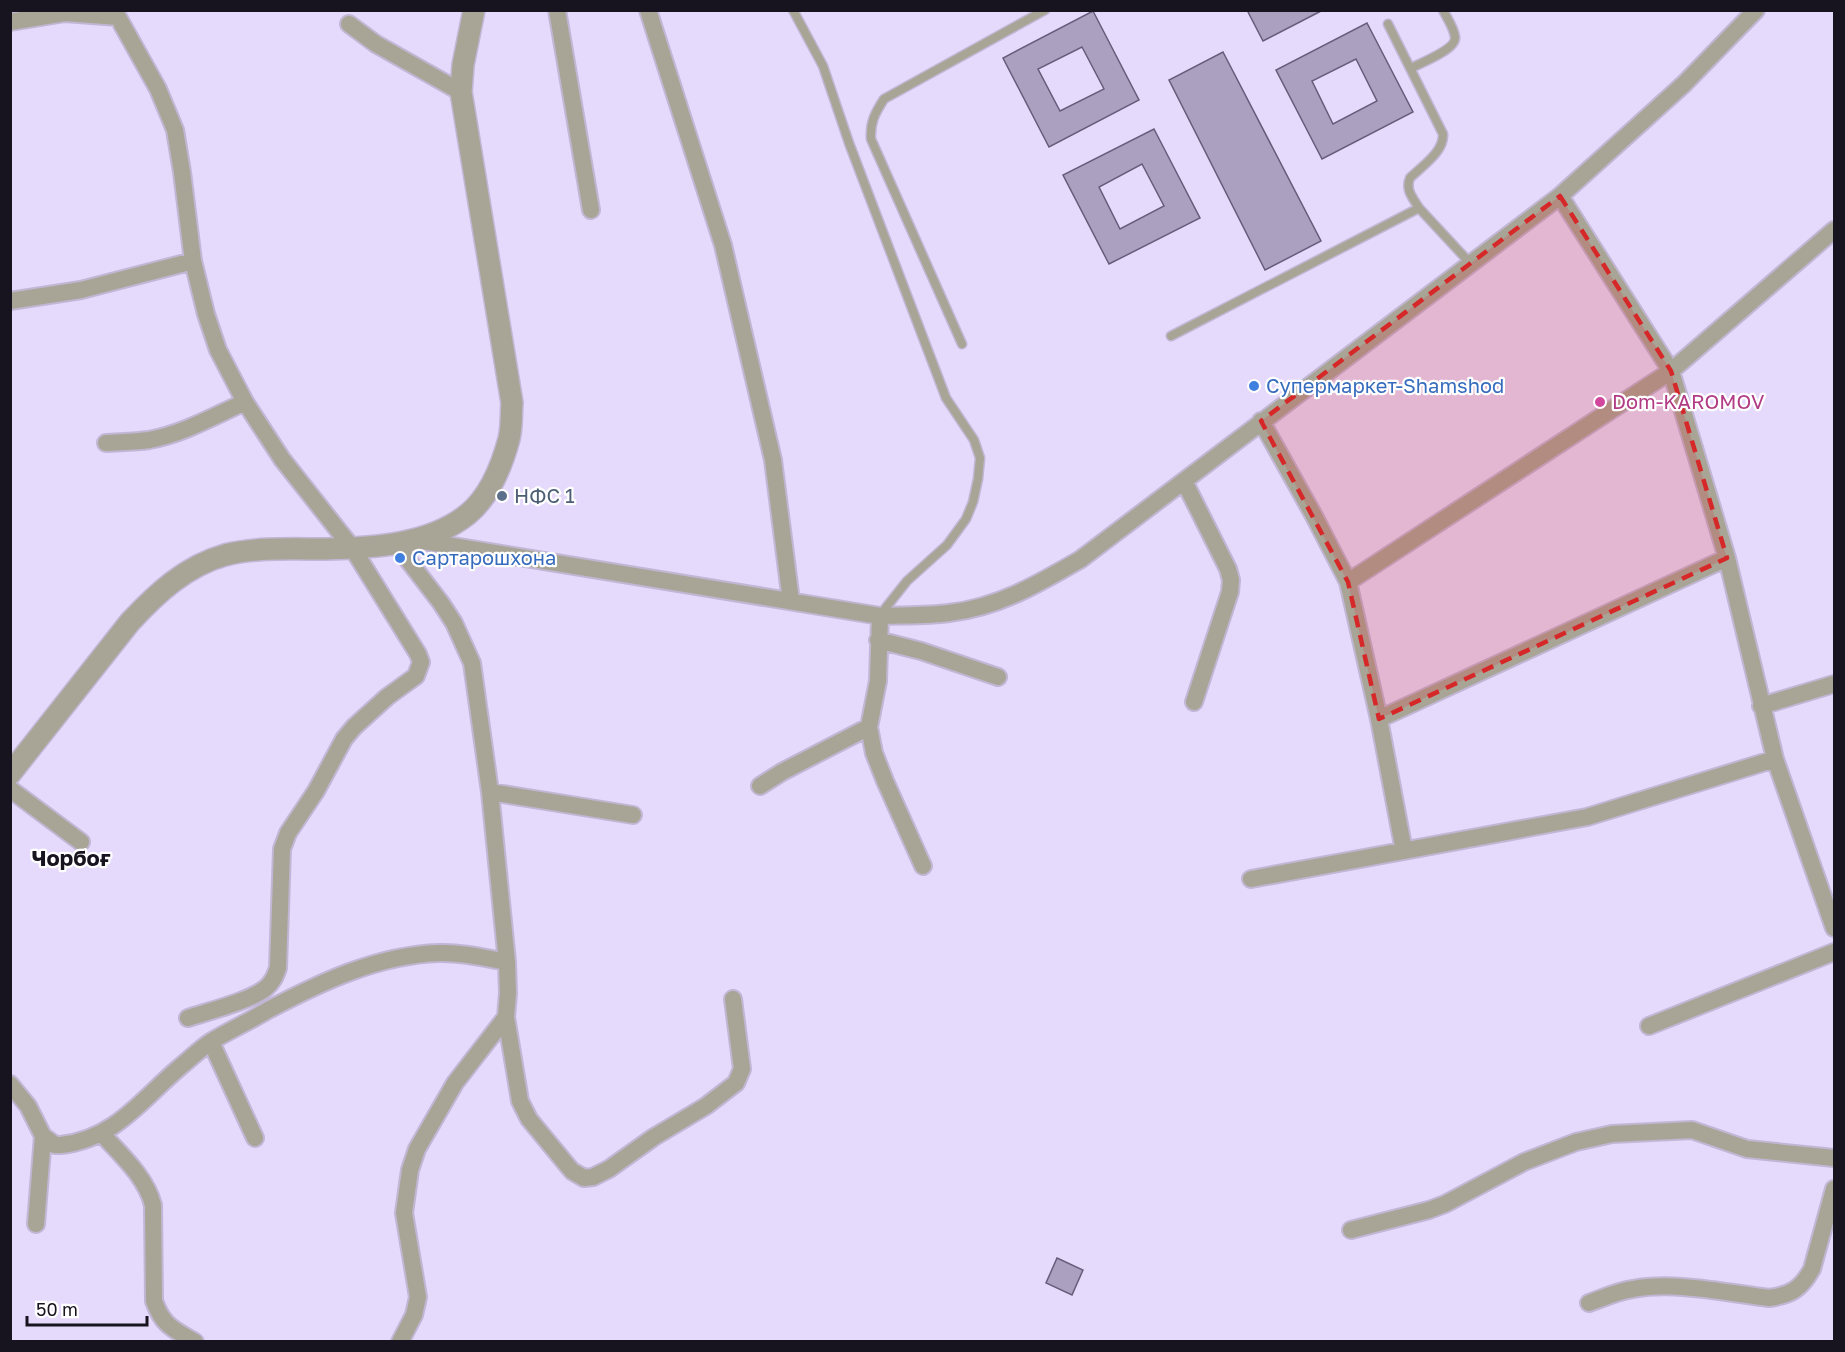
<svg xmlns="http://www.w3.org/2000/svg" width="1845" height="1352" font-family="'Golos Text',sans-serif">
<rect width="100%" height="100%" fill="#e6dafc"/>
<path fill="#aca0c0" stroke="#675c79" stroke-width="1.5" fill-rule="evenodd" d="M1247 10H1323L1263 41Z
M1093 11 1139 100 1049 147 1003 58ZM1082 47 1104 89 1060 111 1038 69Z
M1367 23 1413 112 1322 159 1276 70ZM1356 59 1377 101 1333 124 1312 81Z
M1223 52 1321 241 1265 270 1169 80Z
M1154 129 1200 218 1109 264 1063 175ZM1142 164 1164 206 1120 229 1099 187Z
M1057 1258 1083 1270 1072 1295 1046 1283Z"/>
<g fill="none" stroke-linecap="round" stroke-linejoin="round">
<defs>
<path id="service" d="M793 10 823 66 849 143 946 398 974 440 980 458 978 479 973 502 966 519 947 545 907 581 880 615
M1388 24 1443 134C1444 152 1422 166 1410 178 1405 190 1413 198 1419 208
M1411 68C1421 63 1457 49 1455 37 1454 28 1447 18 1443 10
M1171 336 1419 208 1470 263
M962 344 871 139C870 122 875 113 884 99L1045 10"/>
<path id="minor" d="M114 10 158 89 175 130 182 172 193 261 206 314 218 350 245 402 282 459 353 549 418 654 421 662 416 676 387 697 354 727 344 739 316 791 288 833 282 849 278 968C275 976 273 982 266 988 250 1001 209 1011 188 1018
M557 10 591 210
M648 10 723 245 773 460 791 601
M10 22 65 13 118 17
M349 24 376 44 461 92
M1560 196 1671 371 1727 558 1775 759 1834 928
M10 301 81 290 193 261
M1261 421 1314 516 1348 582 1379 719 1404 851
M106 443C120 442 135 442 149 440 183 434 214 416 245 402
M1184 481 1228 569 1231 580 1230 592 1194 702
M416 540 880 616C903 615 927 616 949 613 999 607 1038 584 1081 559L1560 196 1684 84 1756 10
M395 543 441 603 454 623 472 663 490 792 507 962 508 993 506 1017 520 1101 529 1119 572 1171 584 1178 593 1177 609 1169 654 1137 706 1106 736 1083 742 1069 733 999
M1348 582 1671 371 1834 230
M880 616 878 681 869 727 874 753 885 781 923 866
M878 640 921 651 998 677
M1761 706 1834 684
M1379 719 1727 558
M760 786 782 772 869 727
M10 789 81 842
M490 792 633 815
M1251 879 1587 817 1775 759
M1649 1026 1834 952
M211 1042 255 1138
M10 1084 28 1106 43 1136 36 1224
M102 1134C121 1155 146 1177 153 1205L154 1301C163 1326 173 1329 195 1342
M43 1136 55 1145H61C115 1139 142 1099 180 1067 191 1058 201 1048 212 1041 230 1030 250 1021 268 1010 321 982 378 955 439 953 462 952 485 958 507 962
M1351 1230 1429 1210 1445 1204 1524 1162 1576 1142 1612 1134 1692 1130 1747 1149 1834 1158
M1589 1303C1603 1298 1618 1291 1633 1289 1674 1281 1728 1293 1769 1298 1791 1295 1801 1289 1812 1269L1834 1189
M400 1342 414 1315 418 1297 404 1213 410 1170 417 1149 455 1083 506 1017"/>
<path id="tertiary" d="M10 774 130 622C157 593 186 566 225 555 257 547 292 549 325 549 372 548 430 545 468 514 490 496 502 465 509 439 512 427 511 414 512 403L461 92 463 65 474 10"/>
</defs>
<use href="#service" stroke="#c1b6d4" stroke-width="11"/>
<use href="#minor" stroke="#c1b6d4" stroke-width="20"/>
<use href="#tertiary" stroke="#c1b6d4" stroke-width="24"/>
<use href="#service" stroke="#a9a596" stroke-width="8"/>
<use href="#minor" stroke="#a9a596" stroke-width="16"/>
<use href="#tertiary" stroke="#a9a596" stroke-width="21"/>
</g>
<path fill="#d62828" fill-opacity="0.2" stroke="#d62828" stroke-width="4.5" stroke-dasharray="12 8" stroke-linejoin="round" d="M1560 196 1671 371 1727 558 1379 719 1348 582 1261 421Z"/>
<g fill="#3f7fe0" stroke="#fff" stroke-width="2">
<circle cx="1254" cy="386" r="6"/>
<circle cx="400" cy="558" r="6"/>
</g>
<circle fill="#d1479c" stroke="#fff" stroke-width="2" cx="1600" cy="402" r="6"/>
<circle fill="#5c6f8a" stroke="#fff" stroke-width="2" cx="502" cy="496" r="6"/>
<g text-anchor="middle" stroke-width="4.5" stroke-linejoin="round" paint-order="stroke">
<g font-size="20" fill="#366cbe" stroke="#fff" text-anchor="start">
<text x="1266" y="393">Супермаркет-Shamshod</text>
<text x="412" y="565">Сартарошхона</text>
</g>
<g font-size="20" fill="#b23c85" stroke="#fff" text-anchor="start">
<text x="1612" y="409">Dom-KAROMOV</text>
</g>
<g font-size="20" fill="#4e5e75" stroke="#fff" text-anchor="start">
<text x="514" y="503">НФС 1</text>
</g>
<g font-size="22" font-weight="bold" fill="#18141f" stroke="#fff">
<text x="71" y="866">Чорбоғ</text>
</g>
</g>
<rect width="1845" height="1352" fill="none" stroke="#18141f" stroke-width="24"/>
<path d="M27 1316v9h120v-9" fill="none" stroke="#18141f" stroke-width="3"/>
<text x="36" y="1316" font-size="18" fill="#18141f" stroke="#ffffff" stroke-width="4.5" paint-order="stroke">50 m</text>
</svg>
